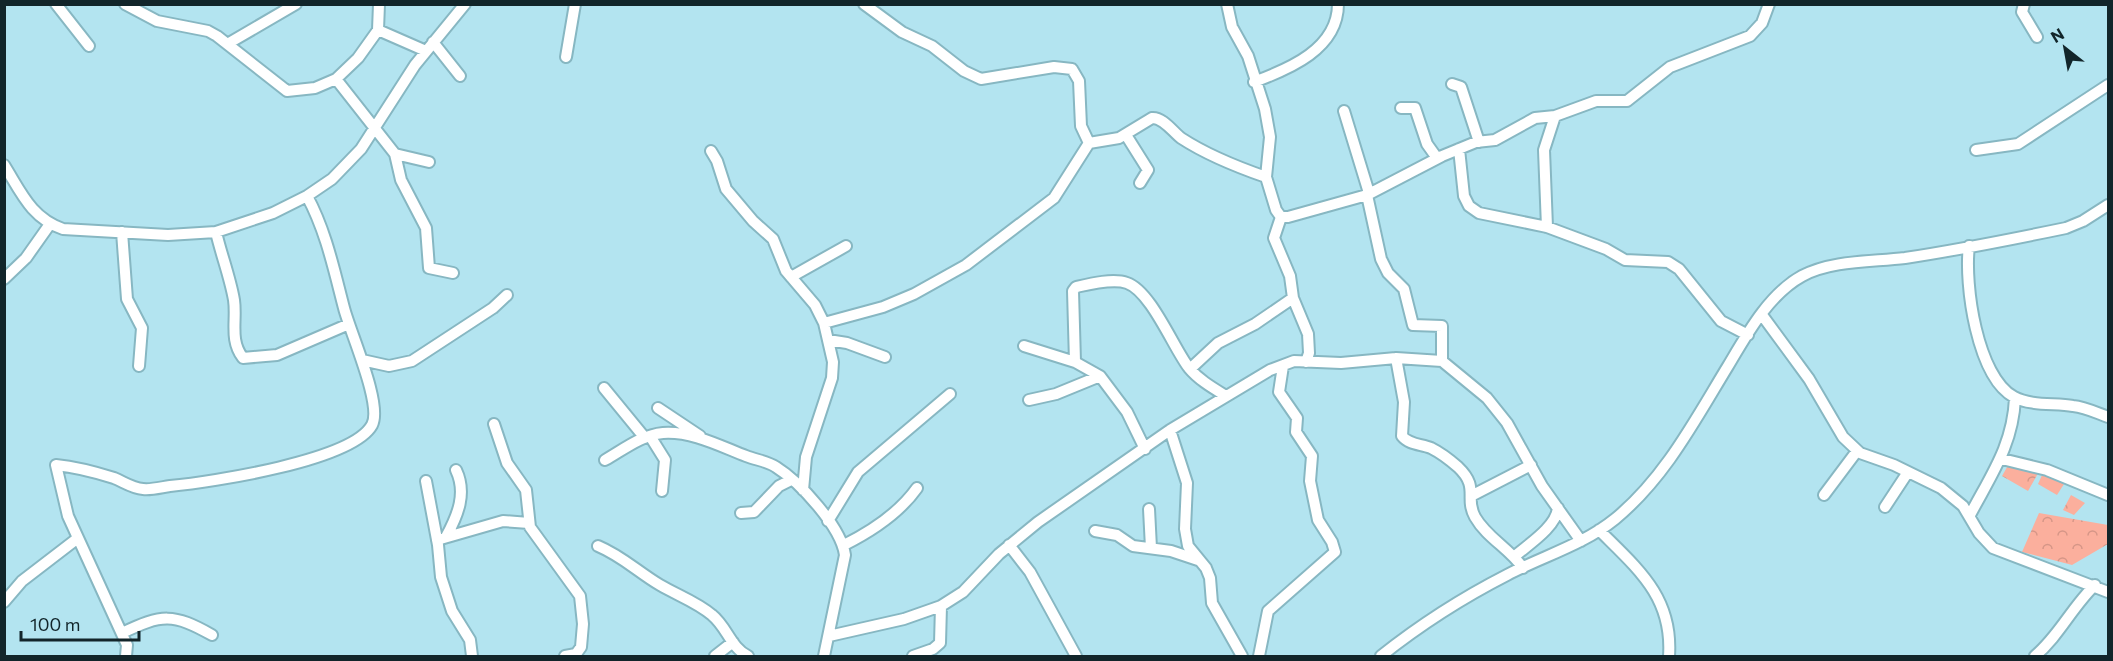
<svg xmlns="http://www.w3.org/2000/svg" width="2113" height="661" font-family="Commissioner,sans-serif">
<defs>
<pattern id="forest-crowns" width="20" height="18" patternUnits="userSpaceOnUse" patternTransform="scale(1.5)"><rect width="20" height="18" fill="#fbaf9d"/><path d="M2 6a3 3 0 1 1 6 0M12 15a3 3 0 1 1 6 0" fill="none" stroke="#d69687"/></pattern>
</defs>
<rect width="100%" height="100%" fill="#b3e4f0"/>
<path fill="#fbaf9d" d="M2043 473 2064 484 2057 495 2038 484Z"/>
<path fill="url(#forest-crowns)" d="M2010 462 2041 468 2028 491 2002 476Z
M2071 495 2085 503 2074 515 2063 510Z
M2039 513 2108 525V544L2072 565 2022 552Z"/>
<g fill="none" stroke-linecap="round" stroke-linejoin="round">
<defs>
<path id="minor" d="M56 4 89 46
M125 4 157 21 208 31 217 36 287 91 315 88 336 79 358 58 378 30 379 4
M864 4 902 32 932 46 964 71 981 79 1054 67 1072 69 1079 81 1081 126 1089 143
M1227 4 1232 27 1248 56 1265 109 1270 137 1266 177 1276 210 1281 217H1288L1367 195 1442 156 1476 142 1495 140 1535 118 1555 116 1596 101H1627L1670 67 1750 36 1762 23 1769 4
M2024 4 2022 12 2037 37
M378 30 426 51
M433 42 460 76
M229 43 296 4
M566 57 575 4
M336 79 395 154 401 180 426 228 429 268 453 273
M1254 82C1289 69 1338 49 1338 4
M1452 84 1461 87 1479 142
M1401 108H1415L1427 144 1437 158
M1344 111 1369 193
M1126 135 1148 170 1140 183
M1459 149 1464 196 1469 206 1479 213 1547 227 1606 249 1625 260 1668 262 1679 269 1721 321 1748 335
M1976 150 2018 144 2108 85
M711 151 717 161 726 189 753 221 773 239 786 271 815 305 824 323 833 362 832 378 806 457 803 490
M395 154 429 162
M4 165C21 192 31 218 63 229L168 235 216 232 273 213 307 196 332 179 361 149 415 65 465 4
M1367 195 1381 259 1388 273 1404 289 1413 325 1442 326V361L1487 398 1507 423 1542 486 1581 541
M1281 217 1274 238 1290 276 1293 298 1308 334 1309 353 1306 362
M1547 227 1544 150 1555 116
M122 232 127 299 142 328 139 366
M216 232C221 254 230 277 234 300 237 320 229 340 243 358L277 355 349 324
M1969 246C1964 284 1977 377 2014 397 2031 406 2054 403 2073 406 2085 407 2097 413 2108 417
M791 277 846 246
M4 279 26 258 50 224
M1762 315 1809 379 1843 437 1860 453 1894 465 1941 488 1963 506 1979 533 1993 548 2108 592
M824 323 883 307 914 294 966 265 1054 198 1089 143 1119 138 1152 118C1163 117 1173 132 1181 138 1207 155 1237 167 1266 177
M828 340 847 343 885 357
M1024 346 1075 362
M1396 358 1404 402 1402 436C1409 445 1422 444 1431 448 1441 453 1450 460 1458 467 1480 488 1464 497 1475 517 1487 538 1509 548 1523 568
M362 360 389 366 412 361 493 308 507 295
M1190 369 1218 343 1255 324 1293 298
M604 388 645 438
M1029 400 1056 394 1100 376
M658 408 700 436
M494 424 507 463 526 490 530 527 580 596 583 624 581 647 576 654 565 656
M1170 430 1187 483 1185 529 1188 546 1206 568 1210 578 1212 603 1242 656
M650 436 665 460 662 491
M1145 449 1127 412 1100 376 1075 362 1073 291 1076 287C1089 284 1113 278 1127 283 1151 291 1174 349 1189 368 1199 380 1213 388 1226 396
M2002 459 2047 470 2108 495
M605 460C623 450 641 435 663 433 692 431 720 446 746 456 756 460 767 461 776 467 800 482 841 527 845 555L824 656
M426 481 438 545 441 577 452 611 470 640 472 656
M1824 495 1857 451
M1471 496 1531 465
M1885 507 1908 472
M1149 509 1151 548
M741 513 754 512 779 486 791 480
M1970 515C1991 475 2013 445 2015 398
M828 521 858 472 950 394
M1599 530C1638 569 1673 597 1669 656
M1095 531 1117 535 1133 546 1171 551 1198 560
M446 537C458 515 467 493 456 470
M437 540 503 521 529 523
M844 545C870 532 900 512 917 488
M1009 545 1030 572 1076 656
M598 546C622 556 638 572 660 585 677 595 697 602 712 615 727 627 731 648 748 656
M1515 556C1529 544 1556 527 1558 508
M4 602 22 581 78 538
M122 633C162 614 173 613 212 635
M829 636 904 619 941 606 963 592 999 554 1038 522 1170 430 1270 370 1294 361 1341 363 1396 358 1442 361
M126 656 127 645 68 516 56 465C76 467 95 472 114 478 124 482 132 488 143 489 152 490 162 487 170 486 211 482 352 461 372 425 383 405 350 332 344 308 334 270 326 231 307 196
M715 656 733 642
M913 656 933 649 940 643 941 606
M1259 656 1268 611 1335 552 1332 542 1318 520 1310 481 1312 456 1296 432 1297 418 1279 392 1283 366
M1381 656C1420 625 1462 598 1507 575 1543 556 1583 545 1615 519 1665 478 1695 420 1728 366 1747 334 1769 294 1802 276 1832 260 1872 262 1905 258 1958 250 2013 239 2066 228L2083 221 2108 205
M2035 656C2059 636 2072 607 2095 585"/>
</defs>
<use href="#minor" stroke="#87b7c2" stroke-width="14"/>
<use href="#minor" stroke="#fff" stroke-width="10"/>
</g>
<rect width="2113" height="661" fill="none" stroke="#12252a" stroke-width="12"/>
<g transform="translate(2065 48) rotate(329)" stroke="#b3e4f0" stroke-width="4.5" paint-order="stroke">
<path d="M0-4.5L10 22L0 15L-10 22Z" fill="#12252a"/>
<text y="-9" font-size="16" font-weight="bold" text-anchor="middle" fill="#12252a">N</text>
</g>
<path d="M21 631v9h118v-9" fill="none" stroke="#12252a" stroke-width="3"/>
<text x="30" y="631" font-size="18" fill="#12252a" stroke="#b3e4f0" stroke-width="4.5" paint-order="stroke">100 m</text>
</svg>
